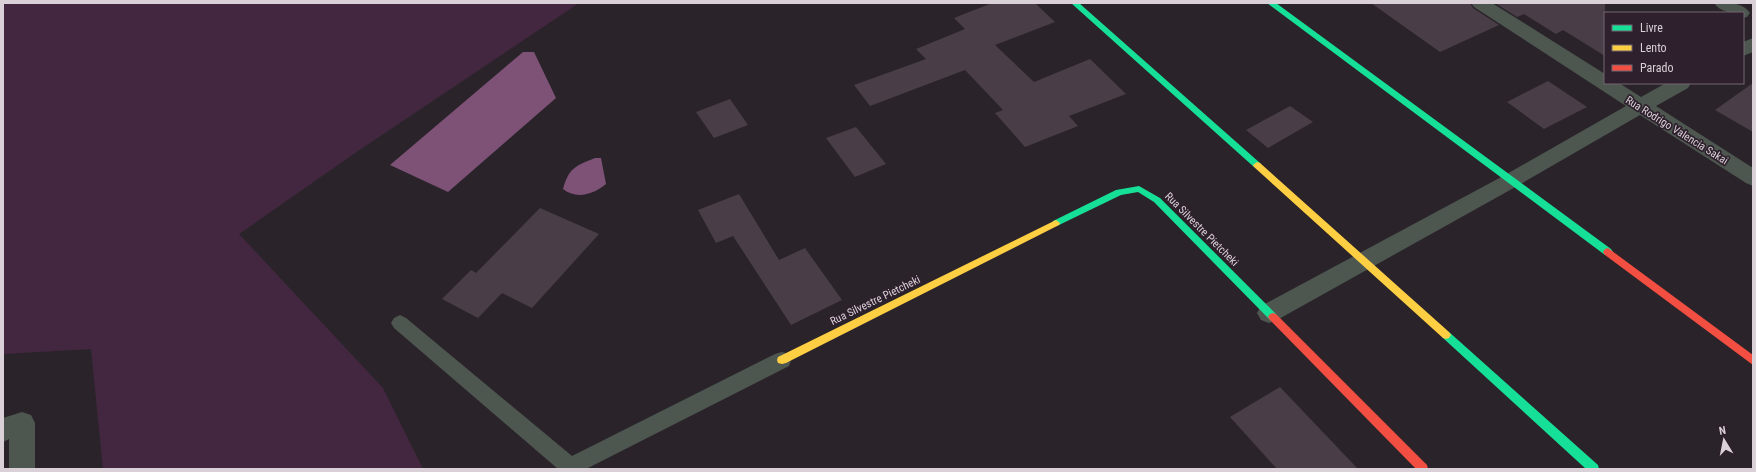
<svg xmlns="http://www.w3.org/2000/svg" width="1756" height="472" font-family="'Roboto Condensed',sans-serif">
<rect width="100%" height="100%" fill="#2a242a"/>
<path fill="#432740" d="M3 3H579L355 153 239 234 383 388 423 469H103L91 349 3 354Z"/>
<path fill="#7e5177" d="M523 52H534L556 98 448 192 390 165Z
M595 158H601L606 184C594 194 577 200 563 189 569 168 575 166 595 158Z"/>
<path fill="#493d47" d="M992 3H1035L1055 22 995 45 1034 82 1090 59 1126 94 1069 116 1078 126 1025 147 995 113 1003 110 965 70 870 106 854 85 926 59 916 49 965 29 954 18Z
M1371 3H1470L1473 8 1499 25 1440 52Z
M1495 3H1605V56L1563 30 1556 34 1524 14 1517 17Z
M1548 81 1587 107 1544 129 1507 102Z
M1753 83V132L1715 110Z
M730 99 748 125 714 138 696 112Z
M1290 106 1313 122 1268 148 1246 130Z
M856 127 886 164 855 177 826 138Z
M739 194 779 260 805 248 842 300 791 325 733 236 716 243 698 210Z
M540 208 599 234 532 308 502 293 478 318 442 299 471 270 476 273Z
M1280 387 1358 469H1277L1230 417Z"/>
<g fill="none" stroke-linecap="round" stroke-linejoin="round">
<path fill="#4d5750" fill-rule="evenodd" d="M400 315 406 318 572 456 775 354 782 352 789 354 791 360 789 366 586 469H558L394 328 391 323 394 318Z"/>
<path fill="#4d5750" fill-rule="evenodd" d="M1471 3H1492L1605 74V83H1619L1641 97 1666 83H1691L1688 88 1656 106 1753 168V186L1746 183 1640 115 1519 185 1277 320 1269 323 1261 320 1257 313 1261 306 1505 175 1626 106 1474 7Z
M1714 3C1727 3 1742 1 1750 13L1747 17 1743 18V13C1732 13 1721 13 1714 3Z
M1753 38V52L1743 56V42Z
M22 412 31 415 35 423V469H9V439L3 442V418Z"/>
<path fill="#16e098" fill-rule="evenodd" d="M1071 3H1079L1260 163 1261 165 1260 167H1254Z
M1267 3H1276L1611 249 1613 252 1611 255H1605Z
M1139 186 1160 198 1276 314 1278 317 1276 320 1273 321 1270 320 1154 202 1138 192 1121 195 1059 225 1056 226 1052 223 1053 221 1116 190Z
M1446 331 1449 332 1598 465 1599 469H1586L1443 338 1441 335 1443 332Z"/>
<path fill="#ffcf43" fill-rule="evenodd" d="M1257 162 1260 163 1449 332 1451 335 1449 338 1446 339 1443 338 1254 167 1253 165Z
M1056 220 1060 223 1059 225 786 363 782 364 778 363 777 360 778 357Z"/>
<path fill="#f24e42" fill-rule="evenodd" d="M1608 248 1753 355V365L1605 255 1603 252 1605 249Z
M1273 313 1276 314 1427 465 1428 469H1416L1270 320 1268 317 1270 314Z"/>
</g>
<g text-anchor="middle" stroke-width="3.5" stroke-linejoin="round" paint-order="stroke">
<g font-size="11" fill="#d9d0d8" stroke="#2e202c">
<text transform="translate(1677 130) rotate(32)" y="4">Rua Rodrigo Valencia Sakai</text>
<text transform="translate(1202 229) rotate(45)" y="4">Rua Silvestre Pietcheki</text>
<text transform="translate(875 300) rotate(-26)" y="4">Rua Silvestre Pietcheki</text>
</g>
</g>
<rect width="1756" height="472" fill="none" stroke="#d9d0d8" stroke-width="8"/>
<rect x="1604" y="12" width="140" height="72" fill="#2e202c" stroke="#726671"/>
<rect x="1612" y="25" width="20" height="6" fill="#16e098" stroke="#726671"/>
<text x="1640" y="32" font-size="12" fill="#d9d0d8">Livre</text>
<rect x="1612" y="45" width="20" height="6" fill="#ffcf43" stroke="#726671"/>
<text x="1640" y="52" font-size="12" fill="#d9d0d8">Lento</text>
<rect x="1612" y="65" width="20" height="6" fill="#f24e42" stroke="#726671"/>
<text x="1640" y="72" font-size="12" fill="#d9d0d8">Parado</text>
<g transform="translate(1724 440) rotate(350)" stroke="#2e202c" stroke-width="3" paint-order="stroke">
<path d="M0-3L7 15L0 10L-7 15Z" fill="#d9d0d8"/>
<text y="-6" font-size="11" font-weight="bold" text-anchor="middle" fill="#d9d0d8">N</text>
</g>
</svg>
